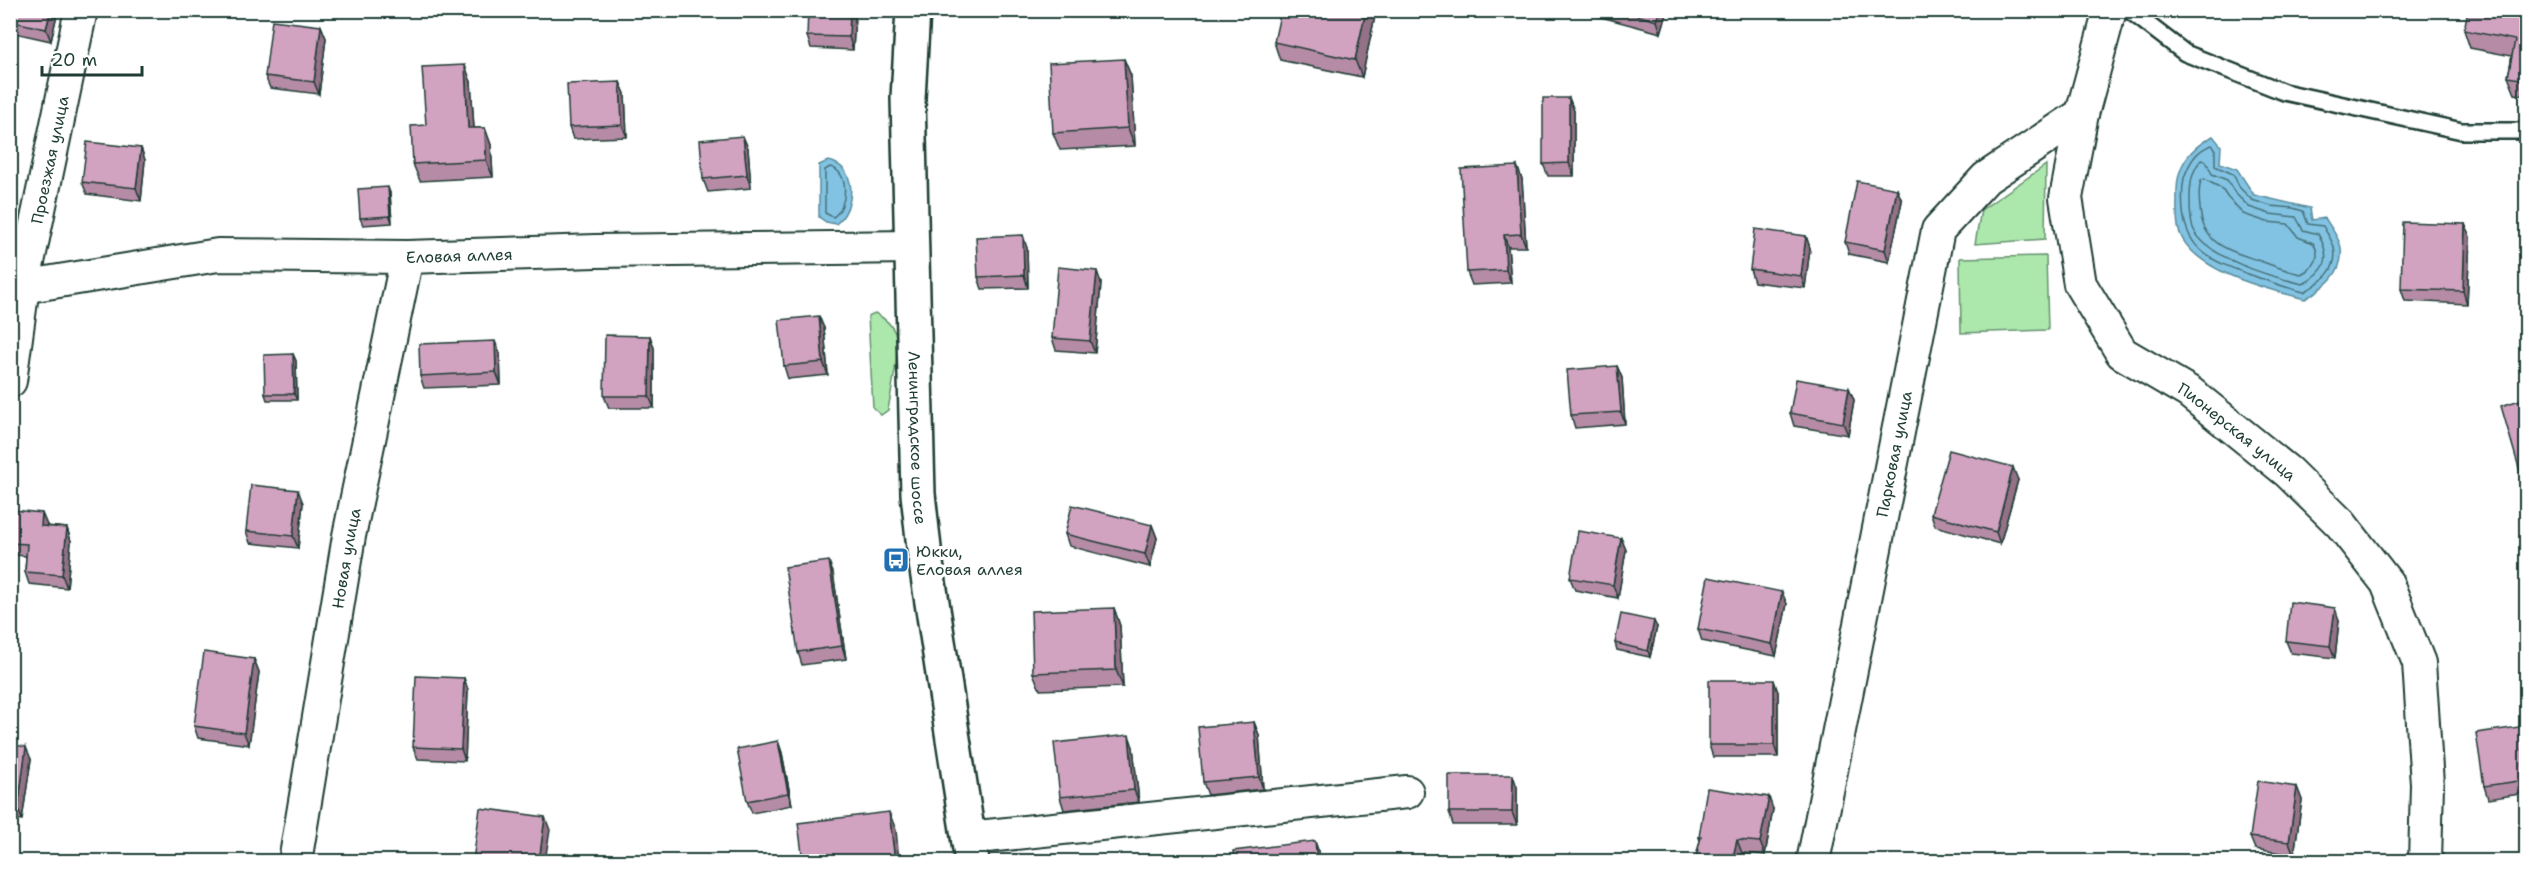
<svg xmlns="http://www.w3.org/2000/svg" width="2537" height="872" font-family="'Shantell Sans',sans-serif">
<rect width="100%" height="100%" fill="#fff"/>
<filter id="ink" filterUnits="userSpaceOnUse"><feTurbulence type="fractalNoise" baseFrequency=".0167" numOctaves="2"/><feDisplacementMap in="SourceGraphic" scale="12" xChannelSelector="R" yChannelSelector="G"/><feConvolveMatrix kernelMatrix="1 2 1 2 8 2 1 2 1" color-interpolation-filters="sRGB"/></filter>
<g filter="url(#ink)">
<path fill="#ace7ac" stroke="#669270" stroke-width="1.5" d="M2046 165 2045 239 1975 244 1981 210Z
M2046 256 2048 330 1961 333 1960 258Z
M875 313C884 318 892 324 895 333 901 351 891 391 888 410L881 415 873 408 868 316Z"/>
<path fill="#82c2e2" stroke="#5a8d9c" stroke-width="1.5" d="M2213 136 2221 146 2220 163 2237 169 2254 195 2310 208 2312 220 2325 218C2330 226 2340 239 2341 248 2344 274 2324 287 2305 299 2267 289 2193 272 2179 231 2176 220 2177 206 2177 194 2176 166 2189 149 2213 136Z
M828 161C858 166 856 208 836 224L826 222 819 217V165Z"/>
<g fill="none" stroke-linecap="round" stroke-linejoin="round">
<path stroke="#47727a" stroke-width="1.5" d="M2212 145 2215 148V166L2233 174 2240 188 2252 200 2271 206 2293 208 2303 211 2308 224 2323 226C2326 232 2333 241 2334 248 2339 270 2320 283 2304 292 2286 288 2268 281 2251 275 2215 262 2187 253 2183 211 2182 200 2182 189 2184 178 2189 163 2196 150 2212 145Z
M2201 160 2206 161 2212 174 2227 180 2235 193 2249 207 2270 214 2296 217 2303 230 2318 234C2332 258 2327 271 2303 284 2272 277 2205 258 2193 228 2190 220 2190 208 2190 200 2190 185 2191 172 2201 160Z
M830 167C850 171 848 208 833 217L825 213V170Z
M2204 179 2221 188 2228 198 2243 214 2267 222 2288 224 2298 237 2313 243C2322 257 2315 267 2301 274 2286 271 2272 265 2257 260 2228 250 2202 244 2200 208 2199 199 2198 190 2201 181Z"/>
<defs>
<path id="lane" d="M2129 10 2185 53 2284 92 2462 131H2526"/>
<g id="street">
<path id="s1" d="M2110 10 2082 114 2066 198 2080 284 2122 353 2189 392 2288 472 2341 524 2387 583 2419 663 2427 784 2425 862"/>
<path id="s2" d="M10 289 218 255 407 257 596 251 911 247"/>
<path id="s3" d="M10 381 23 286 81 10"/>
<path d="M968 838 1407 792"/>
<path id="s4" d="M295 862 349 536 407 257"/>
<path id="s5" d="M1813 862 1938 230 1986 178 2082 114"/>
</g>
<g id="secondary">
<path id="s6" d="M913 10 908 98 918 494 925 557 972 862"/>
</g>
</defs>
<use href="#lane" stroke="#1f3d34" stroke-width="20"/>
<use href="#street" stroke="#1f3d34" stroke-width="36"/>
<use href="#secondary" stroke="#1f3d34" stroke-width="38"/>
<use href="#lane" stroke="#fff" stroke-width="15"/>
<use href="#street" stroke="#fff" stroke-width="32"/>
<use href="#secondary" stroke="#fff" stroke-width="33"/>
</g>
<path fill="#b58ba6" stroke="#1f3d34" stroke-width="1.5" d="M10 10H58L51 41 10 32Z
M1592 10H1668L1661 33 1593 15Z
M2526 10V96L2515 94 2508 77 2512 56 2470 48 2464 30Z
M855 15 853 50 811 48 807 36Z
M1375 16 1362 77 1280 60 1274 42Z
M321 26 326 38 319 94 270 88 265 76Z
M1124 59 1131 76 1135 146 1060 150 1053 133Z
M471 82 474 128H485L491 145 493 177 420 181 413 164 426 125Z
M620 82 625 94 627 137 573 139 569 127Z
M1569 98 1574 111V176H1548L1543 164Z
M141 148 145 160 141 201 87 194 82 182Z
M748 148 751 188 708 192 703 179Z
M1517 166 1522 179 1526 247H1508L1511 283 1472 285 1467 272Z
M1897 189 1902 201 1889 262 1849 254 1845 242Z
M390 193 392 223 363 225 360 218Z
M2465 224 2470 237 2467 304 2405 301 2401 289Z
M1806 236 1810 248 1805 288 1754 282 1750 269Z
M1027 248 1028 288 982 289 978 277Z
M1101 283 1095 353 1056 350 1052 338Z
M824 328 828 375 788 379 784 366Z
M650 336 654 348V408H609L604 396Z
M293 354 296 361 297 400H267L265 394Z
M500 354 501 385 424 388 420 376Z
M1617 366 1622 378 1625 424 1575 428 1571 415Z
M1849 388 1854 400 1848 435 1794 426 1790 413Z
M2526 398V487L2521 475Z
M2018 480 2000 544 1935 526 1931 514Z
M303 503 298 548 250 543 246 531Z
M47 525V526L67 528 71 541 67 588 29 584 25 572 26 556 15 555 10 544V537Z
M1152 525 1157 538 1150 567 1069 546 1065 534Z
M1621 538 1626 550 1618 598 1575 590 1570 578Z
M833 573 846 659 802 665 798 652Z
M1787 604 1776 656 1702 641 1698 629Z
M1114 608 1120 626 1123 687 1040 690 1033 673Z
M2339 620 2335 658 2291 653 2286 641Z
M1657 627 1650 657 1617 650 1615 643Z
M254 659 259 672 249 745 198 738 194 726Z
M464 678 468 690 465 761 418 759 413 747Z
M1778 692V757H1713L1709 745Z
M1254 722 1259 735 1263 789 1208 795 1203 782Z
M2526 726V793L2488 799 2484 786Z
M778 741 782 753 792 805 752 813 747 801Z
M10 744 31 759 22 820 10 819Z
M1133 747 1139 802 1064 810 1060 797Z
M1517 787V825H1453L1449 812Z
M2297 787 2302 800 2294 855 2255 849 2250 837Z
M1773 809 1765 855 1742 853 1740 861H1695L1700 841 1699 837Z"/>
<path fill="#937187" stroke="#1f3d34" stroke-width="1.5" d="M51 10H58L51 41 46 29Z
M850 10H853L855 15 853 50 849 37Z
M1366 10H1373L1375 16 1362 77 1355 60Z
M1660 10H1668L1661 33 1657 21Z
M321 26 326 38 319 94 314 82Z
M1124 59 1131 76 1135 146 1128 128Z
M465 65 471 82 475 146 468 128Z
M620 82 625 94 627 137 622 125Z
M1569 98 1574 111V176L1569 163Z
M485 128 491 145 493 177 486 160Z
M743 136 748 148 751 188 747 175Z
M141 148 145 160 141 201 136 188Z
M1517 166 1522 179 1526 247 1521 234Z
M388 187 390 193 392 223 390 216Z
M1897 189 1902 201 1889 262 1885 250Z
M2465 224 2470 237 2467 304 2463 291Z
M1023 235 1027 248 1028 288 1024 275Z
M1504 235 1508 247 1511 283 1506 270Z
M1806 236 1810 248 1805 288 1801 276Z
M1097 271 1101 283 1095 353 1090 341Z
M819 316 824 328 828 375 823 362Z
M650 336 654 348V408L649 396Z
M495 341 500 354 501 385 496 372Z
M293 354 296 361 297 400 294 394Z
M1617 366 1622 378 1625 424 1621 412Z
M1849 388 1854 400 1848 435 1843 423Z
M2013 467 2018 480 2000 544 1996 532Z
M298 490 303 503 298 548 293 536Z
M42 513 47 525 45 538 41 526Z
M1152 525 1157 538 1150 567 1145 554Z
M67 528 71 541 67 588 62 575Z
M1621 538 1626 550 1618 598 1613 585Z
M829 561 833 573 846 659 842 646Z
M1782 592 1787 604 1776 656 1772 644Z
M1114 608 1120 626 1123 687 1116 670Z
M2335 608 2339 620 2335 658 2330 646Z
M1654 621 1657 627 1650 657 1648 651Z
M254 659 259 672 249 745 244 733Z
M464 678 468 690 465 761 461 749Z
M1774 680 1778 692V757L1774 745Z
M1254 722 1259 735 1263 789 1259 777Z
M1129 735 1133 747 1139 802 1134 790Z
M778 741 782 753 792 805 788 793Z
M26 747 31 759 22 820 18 808Z
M1513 775 1517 787V825L1512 812Z
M2297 787 2302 800 2294 855 2289 842Z
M1769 797 1773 809 1765 855 1760 842Z
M889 812 896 830 899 861H895Z
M545 817 550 830 545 861H539Z
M1737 840 1742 853 1740 861H1732Z
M1315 841 1319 853 1320 861H1317Z"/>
<path fill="#d2a2c1" stroke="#1f3d34" stroke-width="1.5" d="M10 10H51L46 29 10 21Z
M808 10H850L849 37 807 36Z
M1281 10H1366L1355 60 1274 42Z
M1619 10H1660L1657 21Z
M2468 10H2526V80L2508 77 2515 40 2464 30Z
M272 20 321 26 314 82 265 76Z
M1124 59 1128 128 1053 133 1049 63Z
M465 65 468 128H485L486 160 413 164 411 126 426 125 422 67Z
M620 82 622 125 569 127 567 84Z
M1543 98H1569V163L1543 164Z
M743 136 747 175 703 179 700 140Z
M87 142 141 148 136 188 82 182Z
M1517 166 1521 234 1504 235 1506 270 1467 272 1461 169Z
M1857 181 1897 189 1885 250 1845 242Z
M388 187 390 216 360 218 358 189Z
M2403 222 2465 224 2463 291 2401 289Z
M1755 229 1806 236 1801 276 1750 269Z
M1023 235 1024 275 978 277 976 237Z
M1058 267 1097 271 1090 341 1052 338Z
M819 316 823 362 784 366 779 320Z
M605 335 650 336 649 396H604Z
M495 341 496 372 420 376 419 344Z
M293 354 294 394H265L264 355Z
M1617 366 1621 412 1571 415 1567 370Z
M1796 379 1849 388 1843 423 1790 413Z
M2526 398V473L2521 475 2501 406Z
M1949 450 2013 467 1996 532 1931 514Z
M251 485 298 490 293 536 246 531Z
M1072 505 1152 525 1145 554 1065 534Z
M13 510 42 513 41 526 67 528 62 575 25 572 27 544 10 543Z
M1578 531 1621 538 1613 585 1570 578Z
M829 561 842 646 798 652 785 567Z
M1708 577 1782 592 1772 644 1698 629Z
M2290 602 2335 608 2330 646 2286 641Z
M1114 608 1116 670 1033 673 1031 611Z
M1621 614 1654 621 1648 651 1615 643Z
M204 652 254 659 244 733 194 726Z
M416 676 464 678 461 749 413 747Z
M1709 680H1774V745H1709Z
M1254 722 1259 777 1203 782 1198 727Z
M2526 726V780L2484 786 2476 733Z
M1129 735 1134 790 1060 797 1054 743Z
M778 741 788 793 747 801 737 749Z
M10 744 26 747 18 808 10 807Z
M1449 775H1513L1512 812H1449Z
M2258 781 2297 787 2289 842 2250 837Z
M1707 788 1769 797 1760 842 1737 840 1732 861H1695L1701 837H1699Z
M480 808 545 817 539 861H473Z
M889 812 895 861H803L798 823Z
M1315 841 1317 861H1234L1233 851Z"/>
</g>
<defs>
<symbol id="bus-square" viewBox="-11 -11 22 22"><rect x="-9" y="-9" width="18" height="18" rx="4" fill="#1f6fb2" stroke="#fff"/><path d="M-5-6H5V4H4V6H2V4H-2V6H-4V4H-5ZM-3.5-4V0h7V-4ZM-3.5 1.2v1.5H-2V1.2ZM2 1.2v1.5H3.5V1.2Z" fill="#fff"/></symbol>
</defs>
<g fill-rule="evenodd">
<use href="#bus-square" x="881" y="545" width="30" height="30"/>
</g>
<g text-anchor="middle" stroke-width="6" stroke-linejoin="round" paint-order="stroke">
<g font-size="16" fill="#1f3d34" stroke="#fff">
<text dy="6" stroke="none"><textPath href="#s3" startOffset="225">Проезжая улица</textPath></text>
<text dy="6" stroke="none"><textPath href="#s2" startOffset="452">Еловая аллея</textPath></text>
<text dy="6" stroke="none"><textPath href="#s1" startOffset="501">Пионерская улица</textPath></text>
<text dy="6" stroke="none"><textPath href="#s6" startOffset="428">Ленинградское шоссе</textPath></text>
<text dy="6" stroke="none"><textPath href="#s5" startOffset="416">Парковая улица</textPath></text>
<text dy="6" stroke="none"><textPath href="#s4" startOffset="308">Новая улица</textPath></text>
</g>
<g font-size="16" fill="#1f3d34" stroke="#fff" text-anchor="start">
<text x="916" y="557">Юкки,<tspan x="916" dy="18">Еловая аллея</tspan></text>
</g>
</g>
<rect width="2537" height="872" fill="none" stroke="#fff" stroke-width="36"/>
<rect x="18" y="18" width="2501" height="836" fill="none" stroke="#1f3d34" stroke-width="2" filter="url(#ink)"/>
<path d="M42 66v9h100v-9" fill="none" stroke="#1f3d34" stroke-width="3"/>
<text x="51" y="66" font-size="18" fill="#1f3d34" stroke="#ffffff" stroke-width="4.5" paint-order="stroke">20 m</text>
</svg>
